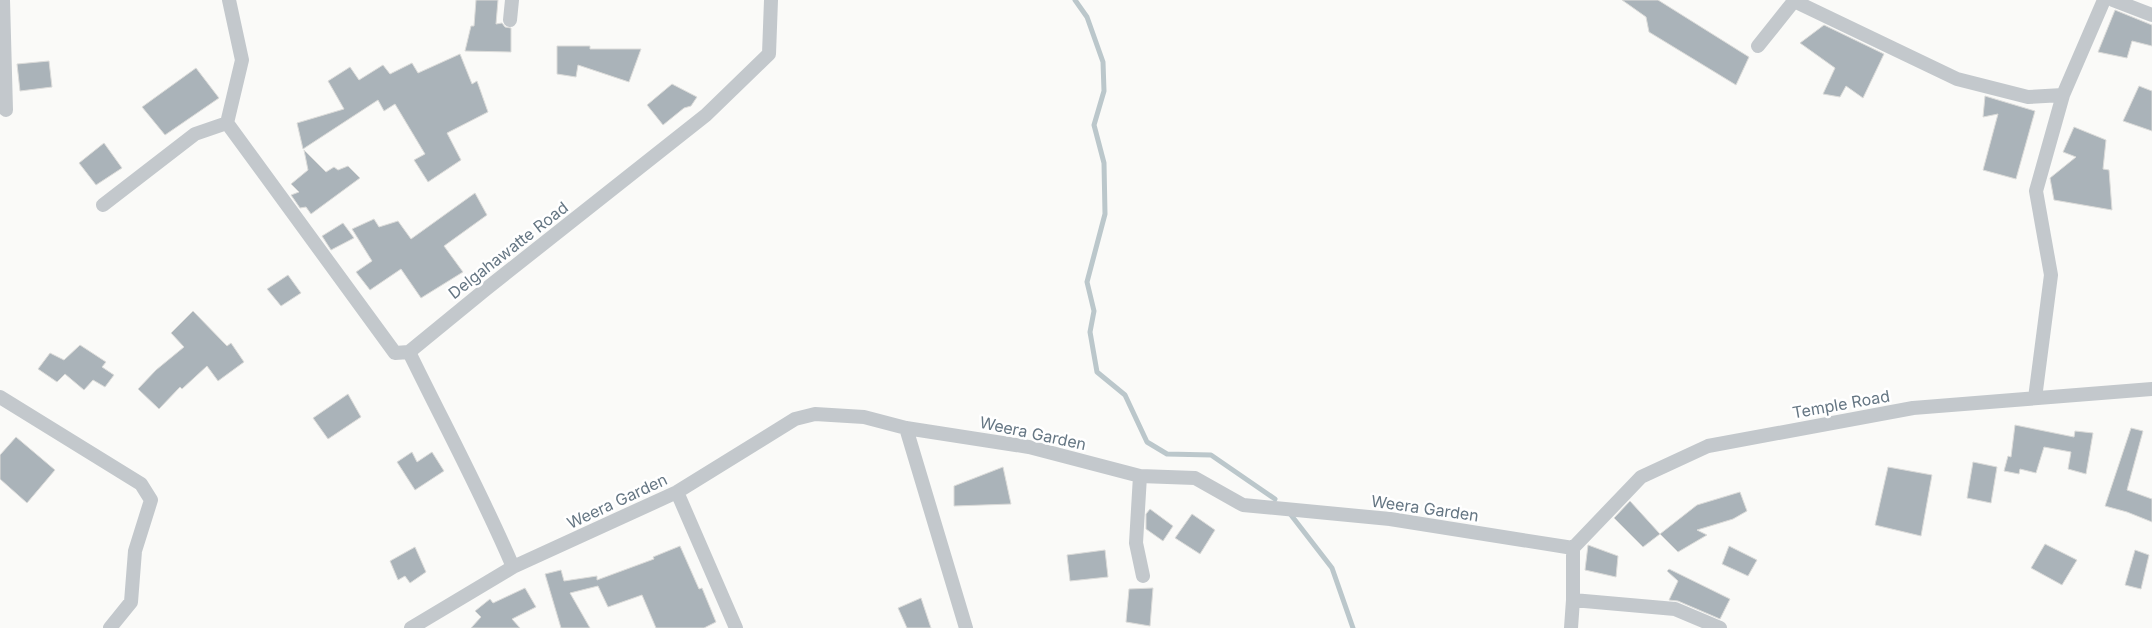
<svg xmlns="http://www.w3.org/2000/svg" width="2152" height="628" font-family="Inter,sans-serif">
<rect width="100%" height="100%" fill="#fafaf8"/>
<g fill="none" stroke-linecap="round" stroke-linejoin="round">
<path stroke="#bbc7cb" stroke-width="5" d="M1075 0 1087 17 1103 62 1104 91 1094 125 1104 163 1105 214 1087 282 1094 311 1090 332 1097 372 1125 395 1147 442 1167 454 1211 455 1275 499
M1291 515 1332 568 1353 628"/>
</g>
<path fill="#aab3b9" stroke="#dcdcda" d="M476 0H498L496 24 502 23 505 27 511 28V52L465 51 471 26H474Z
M1622 0H1658L1749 57 1736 85 1649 32 1646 17Z
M2115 10 2152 25V46L2132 41 2127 58 2098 52Z
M1824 25 1884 54 1863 98 1846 86 1840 97 1823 94 1835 68 1800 43Z
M557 46H590V49H641L629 82 578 65 576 77 557 74Z
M460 54 472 84 477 81 488 112 447 133 461 160 428 182 414 160 425 154 395 104 384 111 378 100 303 149 297 123 344 109 328 81 350 67 359 80 383 65 390 74 412 63 418 73Z
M49 61 52 87 20 91 17 64Z
M196 68 219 98 165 135 142 107Z
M672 84 697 97 691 106 684 108 663 125 647 105Z
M2139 86 2152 91V131L2123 121Z
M1985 96 2035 111 2016 179 1983 170 1998 114 1983 117Z
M2074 127 2106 140 2103 169 2109 170 2112 210 2054 200 2050 178 2076 157 2063 152Z
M104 143 122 168 96 185 79 163Z
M304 150 326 172 334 167 338 170 348 166 360 178 311 214 306 207 300 208 291 195 299 192 291 184 308 170Z
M475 193 487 215 444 246 463 272 421 298 401 269 370 290 356 272 372 261 352 229 374 219 379 227 398 221 411 239Z
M343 223 354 238 331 250 322 236Z
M288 275 301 293 281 306 267 289Z
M193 311 227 346 231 343 244 362 218 381 207 366 182 389 180 387 159 409 138 389 156 370 184 347 171 333Z
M80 345 106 362 102 367 114 375 105 387 93 380 84 390 65 374 57 382 38 369 50 353 64 360Z
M348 394 361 417 328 439 313 418Z
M2015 425 2074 437 2075 431 2093 433 2086 474 2068 469 2071 452 2044 447 2036 473 2020 469 2019 474 2004 471 2008 456 2011 457Z
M2131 428 2143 431 2127 490 2152 499V522L2127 512 2105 506Z
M16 437 55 470 27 503 0 479V455Z
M412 452 417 462 432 452 444 471 415 490 397 462Z
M1973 462 1997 467 1991 503 1967 498Z
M1003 467 1011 504 954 506V486Z
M1888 467 1932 475 1921 536 1875 525Z
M1740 492 1747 511 1733 519 1697 530 1707 535 1678 552 1660 534 1697 505Z
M1630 501 1660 534 1643 547 1614 518Z
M1150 509 1173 526 1163 541 1146 529V514Z
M1192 514 1215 530 1200 554 1175 538Z
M2045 544 2077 560 2062 585 2031 568Z
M1588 545 1618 556 1616 577 1585 570Z
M680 546 699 589 702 588 716 622 704 628H656L642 595 608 607 598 586 570 593 590 628H561L545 574 561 570 564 581 597 576V580L654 559 653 557Z
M1729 546 1757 560 1748 576 1722 564Z
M415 547 426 572 410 583 405 576 398 580 390 561Z
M1105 550 1108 577 1070 581 1067 555Z
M2135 550 2149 555 2141 589 2125 585Z
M1669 569 1730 599 1720 619 1678 601 1669 600 1678 581 1667 571Z
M525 588 536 607 512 619 520 628H471L481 617 475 611 490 599 493 603Z
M1153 588 1150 626 1126 622 1129 589Z
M921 598 931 628H907L898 608Z"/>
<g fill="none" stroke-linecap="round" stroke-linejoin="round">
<path stroke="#c3c8cc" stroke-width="14" d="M3 0 6 110
M229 0 242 60 227 123 395 353 409 352
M2113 0 2152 15
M510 20 512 0
M1758 46 1794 1 1957 79 2028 97 2063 95
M103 205 195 134 227 123
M0 397 141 484 151 500 135 551 131 602 110 628
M2035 398 2051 275 2036 191 2063 95 2104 0
M906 428 966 628
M1140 476 1136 543 1143 576
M677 492 736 628
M1573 548 1641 477 1708 446 1913 408 2152 389
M1573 548V600L1675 609 1720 628
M513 567C482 494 444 424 409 352L486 289 706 115 769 54 771 0
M411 628 513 567 677 492 795 419 815 414 864 417 906 428 1029 447 1140 476 1195 478 1243 505 1390 519 1573 548
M1571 628 1573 600"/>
</g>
<g text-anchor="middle" stroke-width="5" stroke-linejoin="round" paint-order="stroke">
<g font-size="16" fill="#657683" stroke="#fff">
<text transform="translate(508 250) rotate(-38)" y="6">Delgahawatte Road</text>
<text transform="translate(1841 404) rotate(-10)" y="6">Temple Road</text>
<text transform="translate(1033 433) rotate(12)" y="6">Weera Garden</text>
<text transform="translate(617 501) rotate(-25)" y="6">Weera Garden</text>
<text transform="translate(1425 508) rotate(8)" y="6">Weera Garden</text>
</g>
</g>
</svg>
